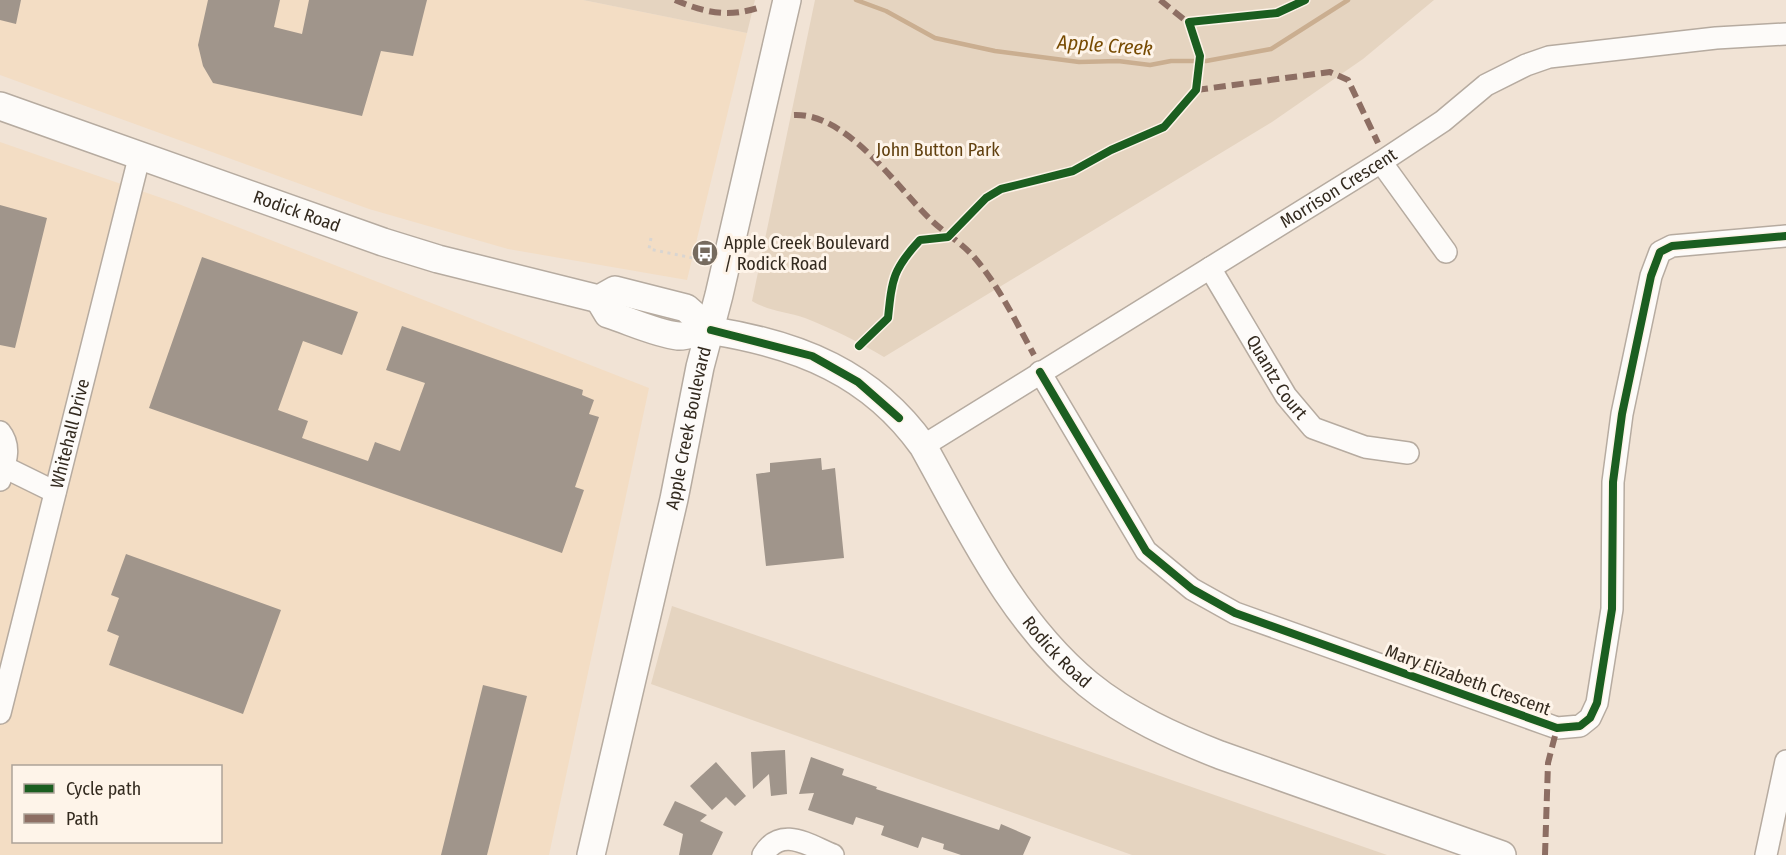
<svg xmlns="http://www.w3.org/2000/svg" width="1786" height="855" font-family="'Fira Sans Condensed',sans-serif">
<rect width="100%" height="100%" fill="#f1e3d5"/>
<path fill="#f3ddc4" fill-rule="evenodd" d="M0 0H583L747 33 687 280 508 249 369 209 0 75Z
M0 142 176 203 649 388 549 855H0ZM14 766H220V842H14Z"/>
<path fill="#e5d4c0" d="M583 0H755L747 33Z
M815 0H1434L1363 59 1272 122 884 357C859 342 833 329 805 318 787 312 768 311 752 301Z
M672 606 1387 855H1132L651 684Z"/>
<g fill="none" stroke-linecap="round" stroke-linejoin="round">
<path stroke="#caae90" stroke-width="4.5" d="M856 0 886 11 935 38 995 51 1079 62 1118 61 1150 65 1171 61H1206L1271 49 1348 0"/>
</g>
<path fill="#a0958b" d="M0 0H21L16 24 0 20Z
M208 0H280L274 27 302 34 309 0H427L413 56 381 51 362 116 213 83 203 66 198 45Z
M0 205 47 218 15 348 0 345Z
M202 257 358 312 342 355 303 341 278 410 308 421 302 438 368 461 375 442 400 451 425 383 386 370 402 326 583 390 582 395 594 400 589 414 599 417 575 487 584 490 562 553 149 408Z
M821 458 822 470 835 468 844 558 766 566 756 474 770 472V463Z
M126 554 281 610 243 714 109 665 119 636 107 631 119 598 111 595Z
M483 685 527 696 487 855H441Z
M785 750 787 794 771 796 769 774 753 789 751 752Z
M811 757 844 769 842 775 877 787 876 789 999 830 1001 824 1031 837 1023 855H961L943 849 944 844 922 837 918 848 881 835 884 826 856 817 853 825 808 810 814 793 799 794Z
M716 762 746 796 735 806 726 797 712 810 690 786Z
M675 801 707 815 700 821 723 832 712 855H679L683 834 663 825Z"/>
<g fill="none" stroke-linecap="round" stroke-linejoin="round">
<defs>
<g id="minor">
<path d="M1381 162 1446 252"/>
<path id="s1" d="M1210 268 1286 396 1313 428 1365 447 1408 453"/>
<path d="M1040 372 1146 551 1192 589 1235 613 1546 724 1557 728 1580 726 1590 718 1597 703 1612 609 1613 482 1622 414 1651 276 1660 252 1672 246 1786 236"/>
<path d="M0 432C12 447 5 463 0 480"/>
<path id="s2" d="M923 446 1381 162 1443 121 1486 85 1526 65 1549 57 1716 38 1786 34"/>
<path d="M0 465 55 492"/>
<path id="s3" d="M0 713 140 154"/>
<path d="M763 855C781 825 808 845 833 855"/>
<path d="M1766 855 1786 761"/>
</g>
<g id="major">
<path id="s4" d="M0 106 383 242 438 259 599 299 615 290 686 308 711 330"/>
<path id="s5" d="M599 299 608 314C630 321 655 333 678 336 690 337 702 328 714 331 799 345 871 373 923 446 970 530 1012 621 1088 684 1127 716 1174 737 1220 755L1502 855"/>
<path id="s6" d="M591 855 674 499 700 367 719 295 787 0"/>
</g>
</defs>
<use href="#minor" stroke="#b6aba0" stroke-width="24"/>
<use href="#major" stroke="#b6aba0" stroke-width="30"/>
<path stroke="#d9d5d1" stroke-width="3" stroke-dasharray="3 4.5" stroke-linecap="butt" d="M651 238 649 249 698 259"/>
<use href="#minor" stroke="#fdfbf9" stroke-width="21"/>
<use href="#major" stroke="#fdfbf9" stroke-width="27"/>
<path stroke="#8d6e63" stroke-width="6" stroke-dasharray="12 6" stroke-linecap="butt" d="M675 0C706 13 728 18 761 7
M1160 0 1191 25
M1196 90 1330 72 1348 80 1378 143
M794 115C847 113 895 185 929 218 943 232 962 243 974 257 999 286 1016 322 1034 355
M1545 855 1548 763 1557 728"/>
<defs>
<path id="cycleway" d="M711 330 812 356 858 382 899 418
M859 346 888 318C892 279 893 269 920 240L948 237 986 198 1001 189 1073 171 1111 150 1164 127 1196 90 1200 56 1189 22 1277 13 1305 0
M1040 372 1146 551 1192 589 1235 613 1546 724 1557 728 1580 726 1590 718 1597 703 1612 609 1613 482 1622 414 1651 276 1660 252 1672 246 1786 236"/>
</defs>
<use href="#cycleway" stroke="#fef4e9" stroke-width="11"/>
<use href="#cycleway" stroke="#1b5e20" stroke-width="8"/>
</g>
<defs>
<symbol id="bus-disc" viewBox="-11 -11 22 22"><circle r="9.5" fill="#766b5f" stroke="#fef4e9"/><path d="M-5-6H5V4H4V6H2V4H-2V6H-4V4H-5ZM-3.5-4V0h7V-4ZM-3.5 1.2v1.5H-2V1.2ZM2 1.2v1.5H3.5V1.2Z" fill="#fff"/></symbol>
</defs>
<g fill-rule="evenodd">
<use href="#bus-disc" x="690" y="238" width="30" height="30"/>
</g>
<g text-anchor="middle" stroke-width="6" stroke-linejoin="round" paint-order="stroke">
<g font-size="18" fill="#61400f" stroke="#fef4e9">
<text x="938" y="156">John Button Park</text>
</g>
<g font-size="18" fill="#332a1f" stroke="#fef4e9">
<text dy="6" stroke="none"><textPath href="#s2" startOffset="489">Morrison Crescent</textPath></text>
<text dy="6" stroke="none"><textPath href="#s4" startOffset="315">Rodick Road</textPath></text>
<text dy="6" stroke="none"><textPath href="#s1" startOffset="128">Quantz Court</textPath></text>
<text dy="6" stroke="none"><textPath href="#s6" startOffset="438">Apple Creek Boulevard</textPath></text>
<text dy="6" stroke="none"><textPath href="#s3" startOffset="288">Whitehall Drive</textPath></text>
<text dy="6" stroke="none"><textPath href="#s5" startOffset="620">Rodick Road</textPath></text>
<text transform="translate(1468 680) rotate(20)" y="6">Mary Elizabeth Crescent</text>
</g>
<g font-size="18" fill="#332a1f" stroke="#fef4e9" text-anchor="start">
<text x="724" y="249">Apple Creek Boulevard<tspan x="724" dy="21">/ Rodick Road</tspan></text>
</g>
<g font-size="20" font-style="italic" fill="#774b02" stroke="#fef4e9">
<text transform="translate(1105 45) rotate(4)" y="7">Apple Creek</text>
</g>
</g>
<rect x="12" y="765" width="210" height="78" fill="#fef4e9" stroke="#ada398" stroke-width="1.5"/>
<rect x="24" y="784" width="30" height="9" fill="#1b5e20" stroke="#ada398" stroke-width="1.5"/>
<text x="66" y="795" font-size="18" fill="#332a1f">Cycle path</text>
<rect x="24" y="814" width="30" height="9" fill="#8d6e63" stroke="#ada398" stroke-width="1.5"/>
<text x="66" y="825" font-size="18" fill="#332a1f">Path</text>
</svg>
